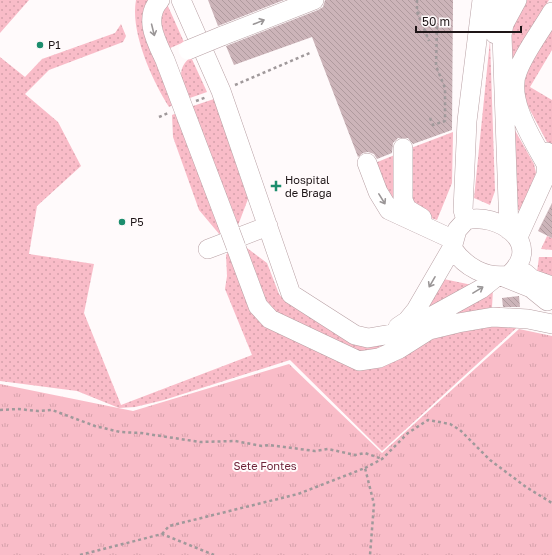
<svg xmlns="http://www.w3.org/2000/svg" width="552" height="555" font-family="'Golos Text',sans-serif">
<defs>
<pattern id="grass-dots" width="8" height="8" patternUnits="userSpaceOnUse"><rect width="8" height="8" fill="#f9bcc8"/><path d="M2 2h.1M6 6h.1" fill="none" stroke="#d5a1ab" stroke-width="1.8" stroke-linecap="round"/></pattern>
<pattern id="park-tufts" width="24" height="20" patternUnits="userSpaceOnUse"><rect width="24" height="20" fill="#f9bcc8"/><path d="M3 7l-1-3M5 7V3M7 7l1-3M15 17l-1-3M17 17v-4M19 17l1-3" fill="none" stroke="#d5a1ab"/></pattern>
<pattern id="building-back-hatch" width="6" height="6" patternUnits="userSpaceOnUse"><rect width="6" height="6" fill="#ccb4b9"/><path d="M-1 5l2 2M0 0l6 6M5-1l2 2" fill="none" stroke="#af9a9e"/></pattern>
</defs>
<rect width="100%" height="100%" fill="#fffafb"/>
<path fill="url(#grass-dots)" d="M0 0H29L0 33Z
M136 0H148L144 8 143 20 173 105 169 107C152 80 130 32 136 0Z
M523 0H549L512 60 507 42Z
M167 4 184 42 168 49 159 17Z
M552 23V50L530 87 552 100V144H548L523 97 524 71Z
M121 24 126 36 123 42 49 70 25 94 58 122 81 166 37 206 29 254 94 264 84 313 121 405 252 355 225 289 227 276 226 255 229 251 246 296 343 364 438 333 523 322 382 451 290 360 164 400 135 407 119 408 77 391 0 381V57L25 77 42 59 115 33Z
M490 40 495 191 490 205 474 198Z
M191 57 207 92 187 99C182 83 175 69 191 57Z
M214 99 248 199 237 228 190 107Z
M177 113 222 234 220 235 199 210 173 137 172 115Z
M512 125 534 164 536 173 522 209 511 213Z
M453 132 452 183 437 220 416 213 411 208V148Z
M397 154 395 211 375 163Z
M547 236 552 238V250L541 249Z
M243 245 267 263 279 294 285 301 352 344 400 338 369 354 351 351 277 315 268 307Z
M539 257H552V276L537 272Z
M439 278 472 285 414 322Z
M493 289 492 307H500V311L440 319Z"/>
<path fill="url(#park-tufts)" d="M519 329 552 336V555H0V384L133 411 289 364 382 453Z"/>
<path fill="url(#building-back-hatch)" d="M208 0H284L218 26Z
M325 0H453L452 130 413 144 408 138H398L393 143 392 153 377 159 374 154 368 152 363 153 358 157 312 37 234 65 226 46 318 10 323 7Z
M552 203V238L538 231Z
M519 296 520 307H503L502 298Z"/>
<g fill="none" stroke-linecap="round" stroke-linejoin="round">
<defs>
<path id="minor" d="M160 0C143 18 156 41 165 60L230 231
M181 0 221 91 291 294 355 335 368 338 403 332 481 289 496 277
M495 34 499 0
M222 36 314 0
M403 148V200L407 209 422 218
M367 163 378 192 389 210 454 240
M546 164C533 140 505 98 518 70 526 50 541 31 552 12
M466 220 463 210 467 121 482 0
M509 230 502 35 504 24 517 0
M518 237 546 175 547 152
M236 247 258 306 270 319 359 361 379 358 399 349 429 330 458 323 493 317 528 319 552 324
M208 249 268 226
M525 273 532 279 552 286
M501 276 531 288 547 301
M398 327 407 321 416 310 452 248 457 230 466 220C497 212 545 243 509 275 486 279 465 267 452 248"/>
</defs>
<use href="#minor" stroke="#b8a0a4" stroke-width="20"/>
<path stroke="#a0999b" stroke-width="2.5" stroke-dasharray="3 3" stroke-linecap="butt" d="M417 0V12L437 27 436 66 445 88V121L433 125 430 118
M417 12 429 41
M235 85 312 52
M196 101 207 97
M159 117 168 113
M0 410 18 409 38 411 52 410 95 426 120 432 141 433 200 442 235 441 262 446 269 445 315 451 328 449 355 455 365 453 382 459
M365 468 382 459 408 433 428 420 450 424 460 430 490 460 526 487 552 503
M162 534 169 526 298 494 365 468 374 504 370 555
M80 555 162 534 214 555"/>
<use href="#minor" stroke="#fff" stroke-width="19"/>
<defs>
<path id="minor-bridge" d="M188 50 222 36
M230 231 236 247"/>
</defs>
<use href="#minor-bridge" stroke="#b8a0a4" stroke-width="20" stroke-linecap="butt"/>
<use href="#minor-bridge" stroke="#fff" stroke-width="19"/>
</g>
<defs><path id="oneway-shaft" d="M-6 0H5M1.5-3L5.5 0L1.5 3" fill="none" stroke-width="1.6" stroke-linecap="round" stroke-linejoin="round"/></defs>
<g stroke="#9a9697">
<use href="#oneway-shaft" transform="translate(259 22) rotate(-22)"/>
<use href="#oneway-shaft" transform="translate(153 30) rotate(76)"/>
<use href="#oneway-shaft" transform="translate(382 199) rotate(58)"/>
<use href="#oneway-shaft" transform="translate(432 282) rotate(120)"/>
<use href="#oneway-shaft" transform="translate(478 290) rotate(-31)"/>
</g>
<g fill="#1c8d6d" stroke="#fffafb" stroke-width="1.5">
<circle cx="40" cy="45" r="4"/>
<path d="M274 180h4v4h4v4h-4v4h-4v-4h-4v-4h4z"/>
<circle cx="122" cy="222" r="4"/>
</g>
<g text-anchor="middle" stroke-width="4" stroke-linejoin="round" paint-order="stroke">
<g font-size="11" fill="#1e1517" stroke="#fffafb" text-anchor="start">
<text x="48" y="49">P1</text>
<text x="285" y="184">Hospital<tspan x="285" dy="13">de Braga</tspan></text>
<text x="130" y="226">P5</text>
</g>
<g font-size="11" fill="#6f263b" stroke="#fffafb">
<text x="265" y="470">Sete Fontes</text>
</g>
</g>
<path d="M416 26v6h105v-6" fill="none" stroke="#1e1517" stroke-width="2"/>
<text x="422" y="26" font-size="12" fill="#1e1517" stroke="#fffafb" stroke-width="3" paint-order="stroke">50 m</text>
</svg>
